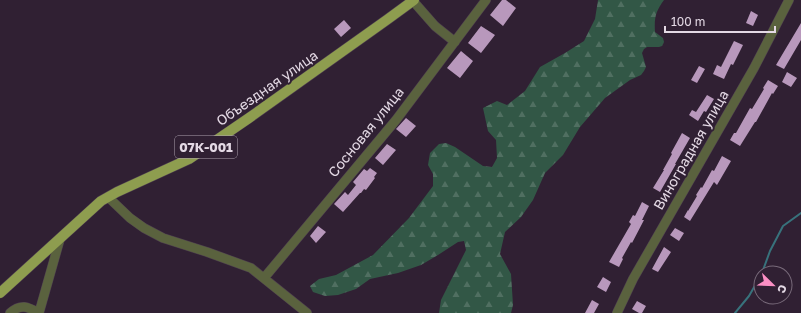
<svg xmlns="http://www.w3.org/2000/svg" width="801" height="313" font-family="'Golos Text',sans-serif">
<defs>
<pattern id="forest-firs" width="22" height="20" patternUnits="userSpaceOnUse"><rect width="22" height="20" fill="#325746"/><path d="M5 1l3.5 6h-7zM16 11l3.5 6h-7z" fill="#506f61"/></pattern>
</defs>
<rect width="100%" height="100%" fill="#302033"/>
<path fill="url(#forest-firs)" d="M598 0H664C656 11 654 17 655 32L663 38 664 42 662 46 659 47H647L644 49 642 53 646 67 644 71 641 75 630 80 605 98 580 127 563 155 545 173 533 200 521 217 505 232 500 254 511 274 513 305 511 313H439L441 300 466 250 464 241 458 242 438 255 421 265 398 273 370 279 356 289 338 295 325 296 313 292 310 286 319 279 336 275 373 255 409 218 433 186V174L428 165 430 153 439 144 446 143 455 147 483 166 492 167 497 158 496 140 488 131 483 108 497 101 507 105 525 91 540 67 565 53 584 41 595 19Z"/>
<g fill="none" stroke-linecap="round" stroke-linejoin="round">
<path stroke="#38727c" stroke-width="2" d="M762 273 770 251 783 226 801 213
M735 313 749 296 761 275"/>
</g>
<path fill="#b898bc" d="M502 0H506L516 8 503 26 490 15Z
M751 11 758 15 753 26 746 23Z
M344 20 351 28 341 37 334 29Z
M801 23V40L784 69 776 65Z
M481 26 495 35 481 53 468 43Z
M734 41 743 45 733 65 731 64 724 79 713 74 717 65 721 67Z
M461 51 473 61 460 78 447 68Z
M699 66 705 69 697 83 691 80Z
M787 72 797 78 791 87 782 82Z
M768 80 778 86 773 94 772 93 756 122H755L740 146 730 140 734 133H736L750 108 752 109 764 89 763 88Z
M707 95 714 99 706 112 704 111 698 121 689 115 692 110 696 112Z
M406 118 416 126 406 137 396 129Z
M682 133 690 138 675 164H676L660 192 653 188 664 170H663L672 154 671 153Z
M387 144 396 150 383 165 375 158Z
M722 156 731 161 717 185 714 182 690 221 684 217 688 210V211L697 196 696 195 701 187 702 188 712 170 714 171Z
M370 168 377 173 374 177 375 178 366 190 364 189 361 193H360L343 212 334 204 345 192 348 195 356 185 353 182 364 169 367 171Z
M642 202 649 206 642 220H644L632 243 631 242 622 258 623 259 619 267 609 262 631 224 629 222 633 215 635 216Z
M318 226 326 232 316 243 310 236Z
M675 228 684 233 679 241 670 235Z
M664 247 671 252 658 272 652 269Z
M603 277 611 282 606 292 597 287Z
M592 300 599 304 594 313H585Z
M637 301 646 306 642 313H639L632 309Z"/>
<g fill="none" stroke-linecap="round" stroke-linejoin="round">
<defs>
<path id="minor" d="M413 1 435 26 455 42
M108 197 130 218 144 228 163 238 207 252 251 268 307 313
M264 278 396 120 486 0
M10 313C21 303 28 307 39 313
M39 313 60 239
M617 313 633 279 754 68 789 0"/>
<path id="major" d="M0 293 101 201 117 192 189 159 249 118 388 19 414 0"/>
</defs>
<use href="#minor" stroke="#4d3e4f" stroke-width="10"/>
<use href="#major" stroke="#4d3e4f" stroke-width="11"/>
<use href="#minor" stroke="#5a623e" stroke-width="9"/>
<use href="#major" stroke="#8e9d4f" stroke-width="10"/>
</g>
<g text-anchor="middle" stroke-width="4" stroke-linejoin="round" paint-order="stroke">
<rect fill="#302033" stroke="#aea2b0" stroke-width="1" x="175" y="136" width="62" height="22" rx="3"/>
<g font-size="13" font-weight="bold" fill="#e4d9e5">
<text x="206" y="152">07К-001</text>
</g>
<g font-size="14" fill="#e4d9e5" stroke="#302033">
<text transform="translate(267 88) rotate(-35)" y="5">Объездная улица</text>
<text transform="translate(366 132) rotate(-51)" y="5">Сосновая улица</text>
<text transform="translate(691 150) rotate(-60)" y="5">Виноградная улица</text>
</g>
</g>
<g transform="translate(773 285) rotate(113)"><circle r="19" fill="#302033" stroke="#786a7a"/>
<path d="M0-3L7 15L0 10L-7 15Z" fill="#fb8fc4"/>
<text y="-6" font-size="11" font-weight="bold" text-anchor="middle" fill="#e4d9e5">С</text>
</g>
<path d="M665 26v6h110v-6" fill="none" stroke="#e4d9e5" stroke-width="2"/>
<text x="671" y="26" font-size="12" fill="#e4d9e5" stroke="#302033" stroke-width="3" paint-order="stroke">100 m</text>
</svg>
